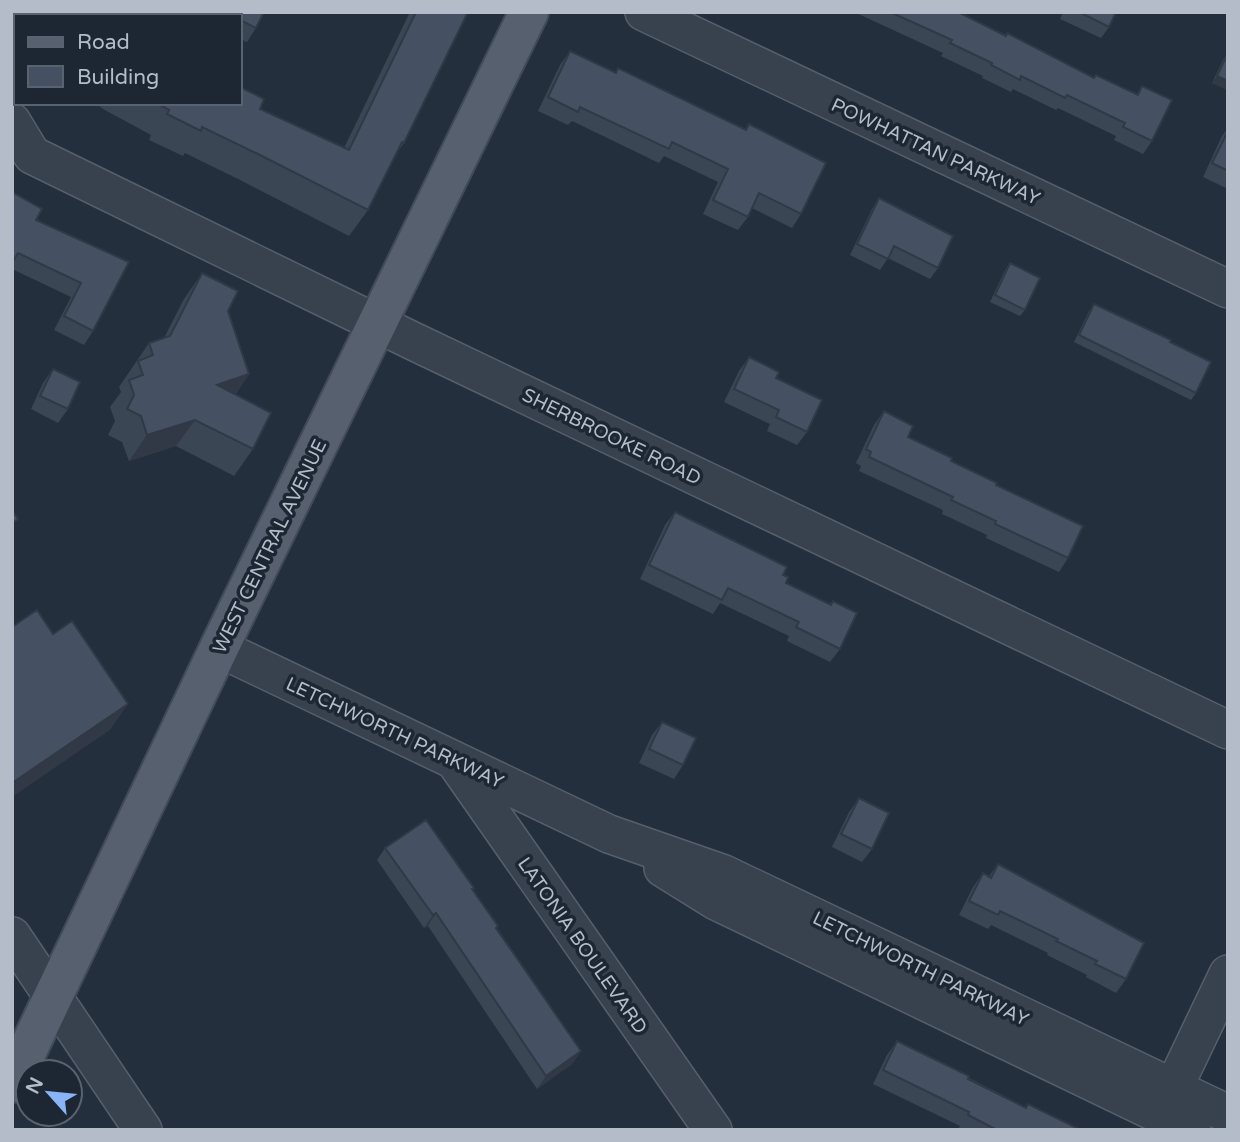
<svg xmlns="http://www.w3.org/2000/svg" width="1240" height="1142" font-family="'Varela Round',sans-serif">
<rect width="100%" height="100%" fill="#242f3e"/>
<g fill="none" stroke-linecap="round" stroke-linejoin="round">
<defs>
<path id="minor" d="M644 12 1228 289
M12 122 32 155 415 342 1228 730
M219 648 609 834 724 874 1228 1114
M454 760 713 1130
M663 868 716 901 1192 1130
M12 936 143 1130
M1163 1110 1228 974"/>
<path id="major" d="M12 1083 219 648 529 12"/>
</defs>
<use href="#minor" stroke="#565f6c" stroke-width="40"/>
<use href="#major" stroke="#414a57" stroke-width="42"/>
<use href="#minor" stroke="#38414e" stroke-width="37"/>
<use href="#major" stroke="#56606e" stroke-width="38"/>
</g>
<path fill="#3b4654" d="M28 12H96L100 16H30Z
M226 12H264L256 28 247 42 240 39V16H225Z
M410 12H468L404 143 394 157 368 210 349 236 240 180 185 153 183 156 149 140 151 135 103 109 96 103H240L260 109 344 148Z
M854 12H958L1094 77 1137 94 1142 86 1152 141 1143 154 1114 140 1116 136 1058 108 1056 110 1013 89 1011 92 982 78 983 76 941 56 943 53Z
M1063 12H1116L1109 27 1101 38 1060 19Z
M570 51 615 73 618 68 745 129 749 124 801 214 792 228 752 208 748 217 738 230 703 214 718 182 664 156 659 163 572 121 568 125 538 111 560 65Z
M1228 53V90L1212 83 1223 60Z
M1228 128V189L1203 177 1222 136Z
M12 192 36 220 129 262 93 331 84 345 54 330 71 297 12 269Z
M879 198 938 268 930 279 888 258 880 270 850 255 872 209Z
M1010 263 1025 310 1020 316 990 302 1005 270Z
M202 273 228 311 249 374 235 395 253 449 234 476 176 446 129 461 122 442 108 435 115 421 110 407 121 392 119 387 149 343 164 338 184 299Z
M1094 304 1170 342 1196 393 1191 400 1074 342 1089 311Z
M749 357 776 378 807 432 797 445 767 431 770 424 724 402 739 371Z
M53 369 68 409 58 423 31 409 43 383Z
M884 411 908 437 996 485 1068 558 1059 572 986 538 987 535 942 514 943 510 859 471 861 466 856 463 874 425Z
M675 512 786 583 830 605 833 601 840 649 830 662 787 641 789 636 720 603 713 614 640 579 665 525Z
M662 722 683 765 674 779 639 763 652 735Z
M859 798 872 849 862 862 832 847 849 812Z
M385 848 474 888 473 889 498 926 497 928 581 1051 572 1064 537 1089 428 926 424 928 377 860Z
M998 864 1126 979 1116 993 1086 977 1087 975 1047 955 1048 953 991 925 988 929 959 915 973 887 983 873 989 876Z
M897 1041 1026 1107 1081 1130H960L958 1129 960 1126 873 1084 887 1055Z"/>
<path fill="#303945" d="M1217 76 1228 81V90L1212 83Z
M249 374 231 400 217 385Z
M195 420 176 446 129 461 147 435Z
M128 704 110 730 12 797V783Z
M436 913 428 926 424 928 433 915Z
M581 1051 572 1064 537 1089 546 1076Z"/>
<path fill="#455162" stroke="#303945" stroke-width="2" d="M60 12H96L100 16H62Z
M129 12H161L160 14 163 16H127Z
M229 12H264L256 28 240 20V16L228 15Z
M416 12H468L404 143 402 142 368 210 258 154 202 127 201 131 167 114 169 110 157 103H240V87L264 99 260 109 349 150Z
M890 12H958L1006 36 1007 33 1094 78 1096 75 1138 95 1142 86 1172 100 1152 141 1123 127 1125 123 1067 95 1065 98 1021 76 1020 80 991 65 992 63 950 43 952 40Z
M1079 12H1116L1109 27Z
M570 51 616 73 618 68 746 130 749 124 826 163 801 214 759 193 748 217 713 200 728 169 672 142 669 149 580 107 578 112 548 97Z
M1228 53V81L1217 76Z
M1228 131V171L1212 163Z
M12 192 42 209 36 220 129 262 93 331 64 316 81 283 18 253 12 263Z
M879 198 953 236 938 268 894 246 888 259 857 244Z
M1010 263 1040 278 1025 310 995 295Z
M202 273 238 291 228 311 249 374 217 385 271 413 253 449 195 420 147 435 141 416 127 409 134 395 129 380 143 375 138 361 153 355 149 343 170 336Z
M1094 304 1171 340 1170 342 1211 362 1196 393 1079 335Z
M749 357 779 372 776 378 822 400 807 432 776 417 779 410 734 389Z
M53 369 80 382 68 409 40 396Z
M884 411 913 426 908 437 952 458 951 461 997 483 996 485 1083 526 1068 558 995 524 996 521 951 500 953 497 869 457 871 452 866 449Z
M12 510 18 519 12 523Z
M675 512 787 567 783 575 788 577 786 583 831 605 833 601 857 613 840 649 796 627 799 622 728 588 722 600 649 565Z
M37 610 53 634 72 621 128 704 12 783V627Z
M662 722 696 738 683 765 649 749Z
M859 798 889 813 872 849 841 834Z
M426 820 474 888 472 889 498 926 496 928 581 1051 546 1076 436 913 433 915 385 848Z
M998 864 1144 943 1126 979 1095 964 1097 961 1056 941 1058 939 1000 911 998 915 969 901 983 873 991 878Z
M897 1041 969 1076 968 1079 1026 1108 1028 1104 1081 1130H997L968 1115 969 1112 883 1070Z"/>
<g text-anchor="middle" stroke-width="7" stroke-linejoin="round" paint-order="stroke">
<g font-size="19" fill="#b4bcc9" stroke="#1d2633">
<text transform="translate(936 151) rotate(25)" y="7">POWHATTAN PARKWAY</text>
<text transform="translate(612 436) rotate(26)" y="7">SHERBROOKE ROAD</text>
<text transform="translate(269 546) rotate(-64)" y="7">WEST CENTRAL AVENUE</text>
<text transform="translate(395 732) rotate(25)" y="7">LETCHWORTH PARKWAY</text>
<text transform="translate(583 945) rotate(55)" y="7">LATONIA BOULEVARD</text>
<text transform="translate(921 968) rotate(26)" y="7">LETCHWORTH PARKWAY</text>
</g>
</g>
<rect width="1240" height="1142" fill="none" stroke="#b4bcc9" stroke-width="28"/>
<rect x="14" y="14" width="228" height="91" fill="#1d2633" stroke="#59626f" stroke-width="2"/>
<rect x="28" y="37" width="35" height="10" fill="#56606e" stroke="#59626f" stroke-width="2"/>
<text x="77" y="49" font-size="21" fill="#b4bcc9">Road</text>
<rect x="28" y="66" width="35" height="21" fill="#455162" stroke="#59626f" stroke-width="2"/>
<text x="77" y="84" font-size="21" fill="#b4bcc9">Building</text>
<g transform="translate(49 1093) rotate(297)"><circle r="33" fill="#1d2633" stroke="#59626f" stroke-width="2"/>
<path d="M0-5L12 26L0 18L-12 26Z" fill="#8ab4f8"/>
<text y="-10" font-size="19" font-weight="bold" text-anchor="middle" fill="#b4bcc9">N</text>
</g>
</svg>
